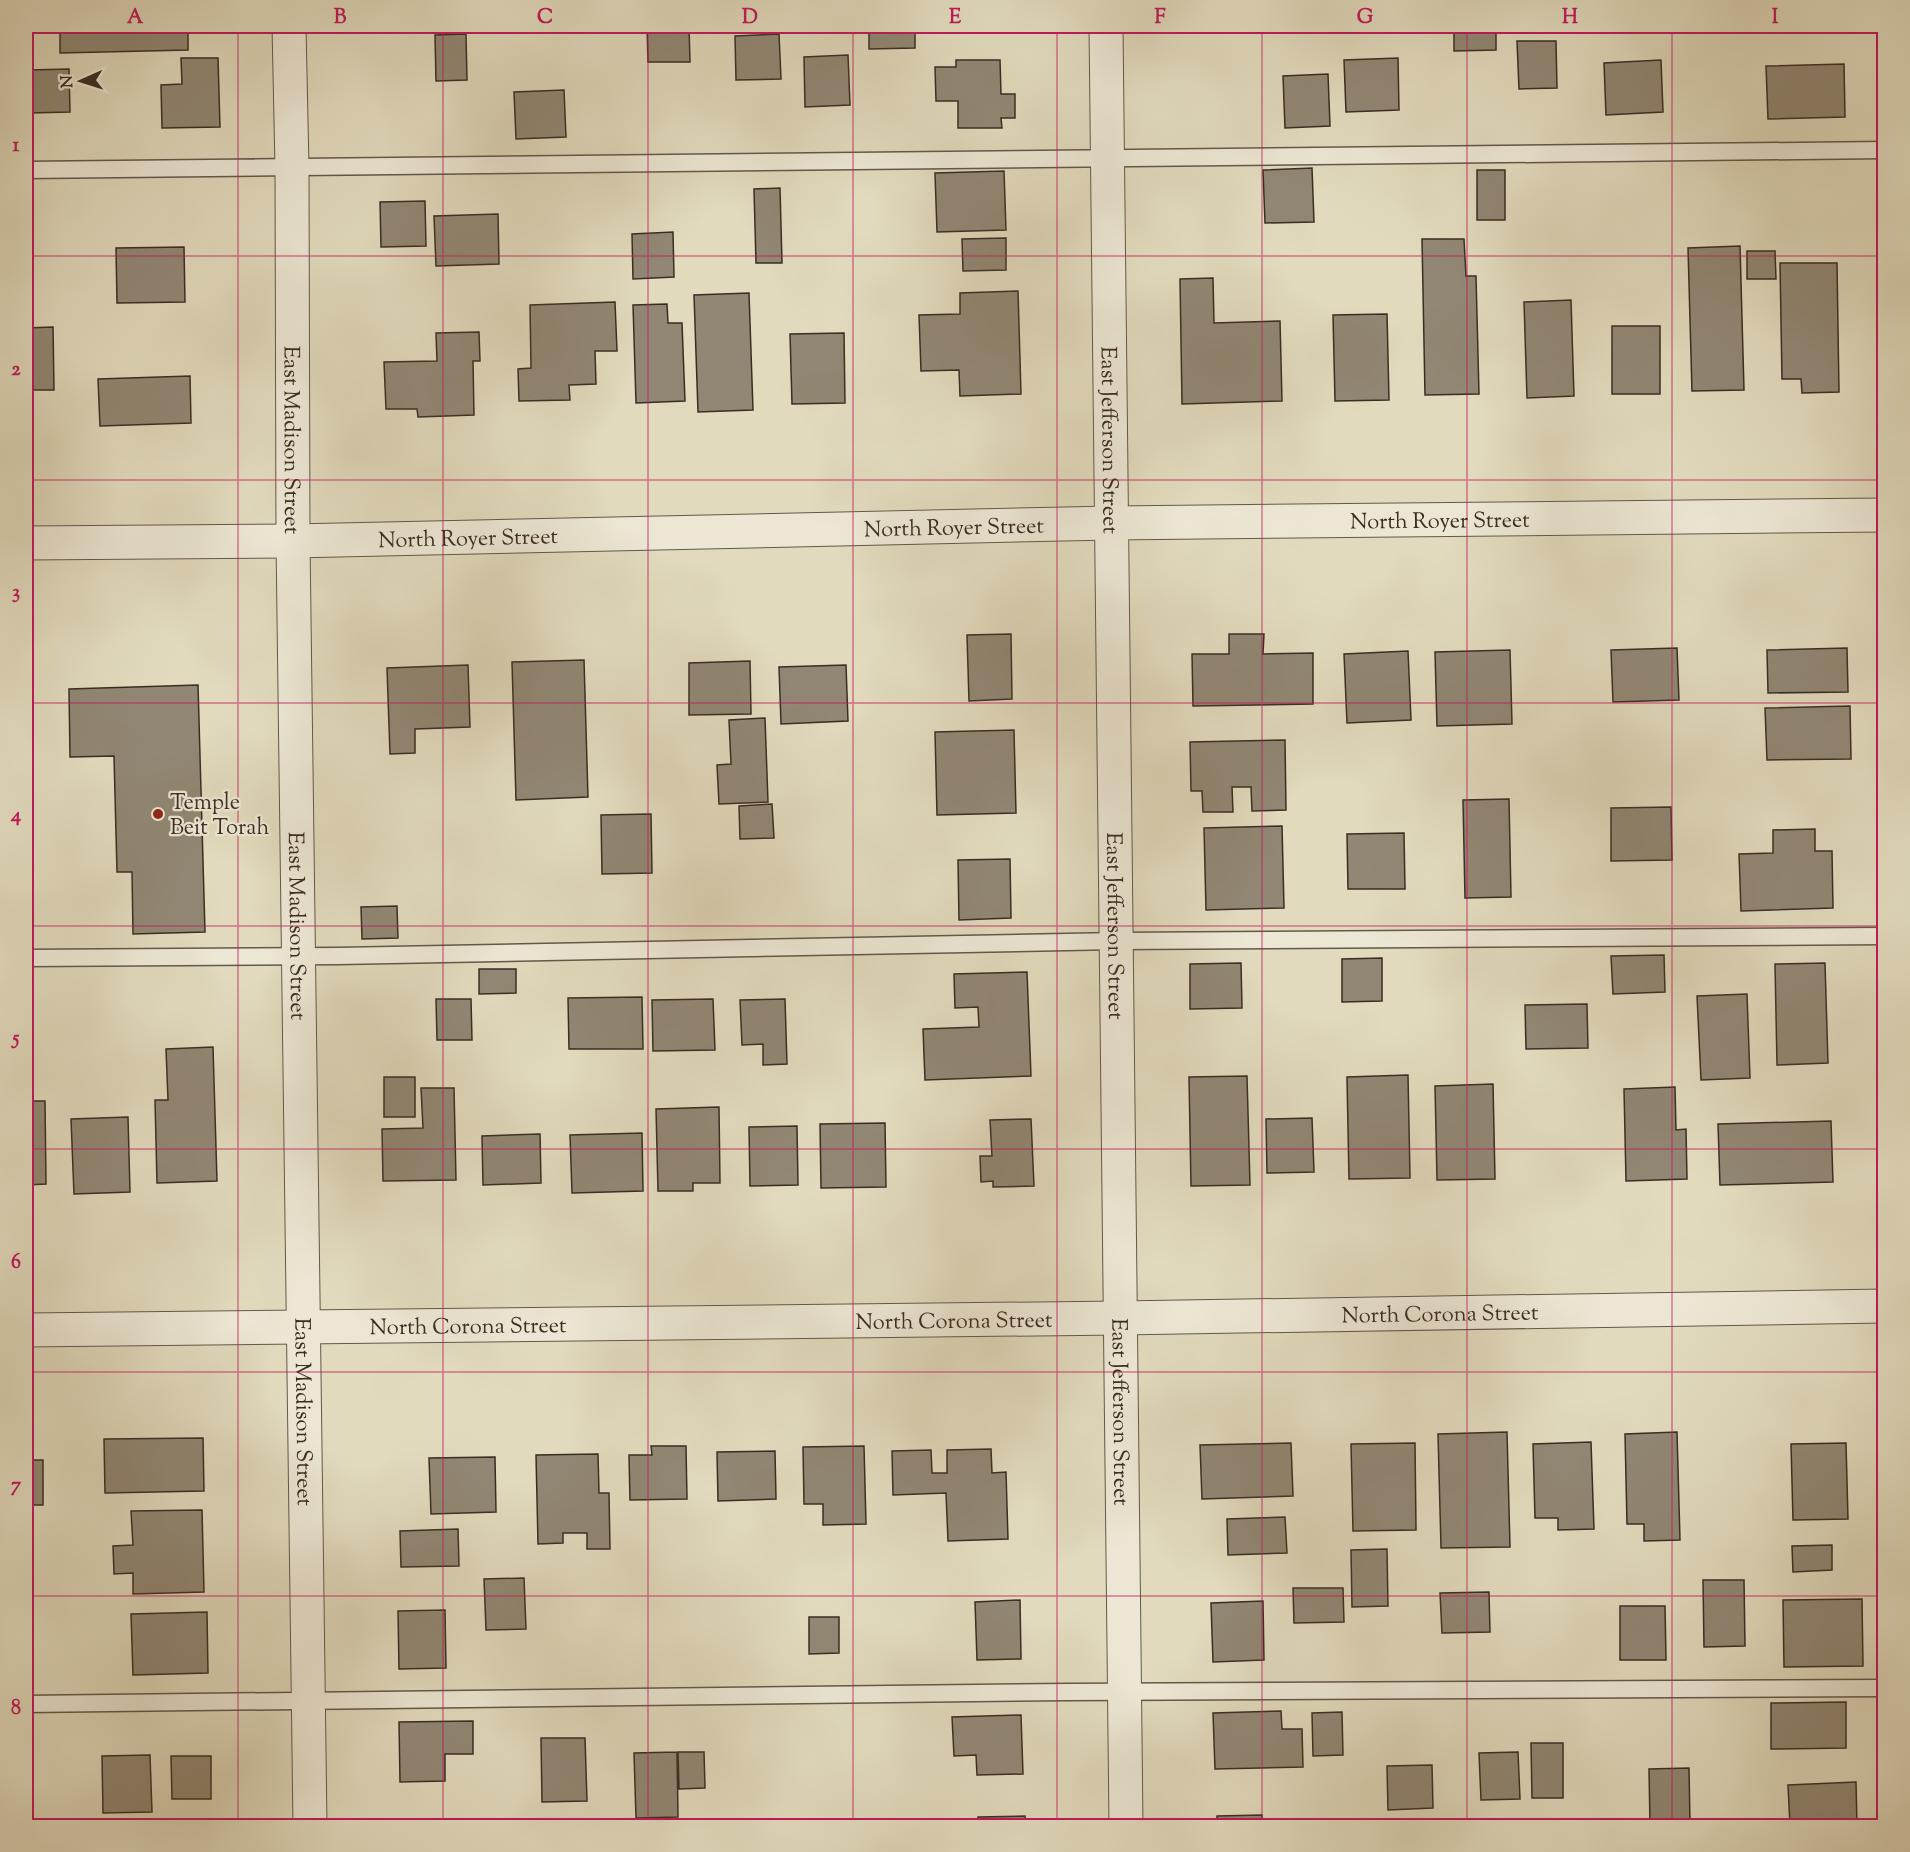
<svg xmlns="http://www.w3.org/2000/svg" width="1910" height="1852" font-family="'Sorts Mill Goudy',serif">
<rect width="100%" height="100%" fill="#e1dabd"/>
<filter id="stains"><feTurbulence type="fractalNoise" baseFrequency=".00333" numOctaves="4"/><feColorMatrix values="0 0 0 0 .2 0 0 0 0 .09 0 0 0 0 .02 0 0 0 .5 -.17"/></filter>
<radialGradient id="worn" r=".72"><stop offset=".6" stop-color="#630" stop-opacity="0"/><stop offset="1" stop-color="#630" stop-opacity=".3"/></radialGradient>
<path fill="#918774" stroke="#3b2d24" stroke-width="1.5" d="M60 26H188V50L60 53Z
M357 26H419V30L357 32Z
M647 26H689L690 62H648Z
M869 26H915V48L869 49Z
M1454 26H1496V50L1454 51Z
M466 34 467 80 436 81 435 35Z
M779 34 781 79 736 80 735 36Z
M1517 41H1556L1557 88 1519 89Z
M848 55 850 105 805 107 804 57Z
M181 58H218L220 127 162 128 161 85 182 84Z
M1398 58 1399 110 1346 112 1344 60Z
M956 60H1000L1001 94H1015V118H1001L1002 128H958V101H936L935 67H956Z
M1661 60 1663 112 1606 115 1604 63Z
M1844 64 1845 117 1768 119 1766 66Z
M69 69 70 112 29 113 28 70Z
M1328 74 1330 126 1285 128 1283 76Z
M564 90 566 137 516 139 514 92Z
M1312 168 1314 222 1265 223 1263 170Z
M1477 170H1505V220H1477Z
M1004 171 1006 230 937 232 935 173Z
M780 188 782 263H756L754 189Z
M425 201 426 246 381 247 380 202Z
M498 214 499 264 436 266 434 216Z
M673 232 674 277 633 279 632 234Z
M1006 238V270L963 271 962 239Z
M1422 239H1464L1466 276H1476L1479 394 1425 395Z
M1740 246 1744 390 1692 391 1688 248Z
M184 247 185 302 117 303 116 248Z
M1747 251H1775L1776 279H1747Z
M1780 263H1837L1839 392 1802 393 1801 379H1782Z
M1213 278 1214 323 1280 321 1282 401 1182 404 1180 279Z
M1018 291 1021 394 960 396 959 370 921 371 919 315 960 314V293Z
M749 293 753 410 698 412 694 295Z
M1571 300 1574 396 1527 398 1524 302Z
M615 302 617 351H595L596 384 569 385 570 400 519 401 518 369 531 368 530 305Z
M667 304 668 323H682L685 401 636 403 633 305Z
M1387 314 1389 400 1335 401 1333 315Z
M1612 326H1660V394H1612Z
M53 327 54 390H26V328Z
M479 332 480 361H473L474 415 418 417 417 409H386L384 362 437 361 436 333Z
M844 333 845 403 792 404 790 334Z
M190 376 191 423 100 426 98 379Z
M1011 634 1012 699 969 701 967 635Z
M1229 634H1264L1263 654 1313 653V704L1193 706 1192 654H1229Z
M1677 648 1679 700 1613 702 1611 650Z
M1847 648 1848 692 1768 693 1767 650Z
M1510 650 1512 724 1437 726 1435 652Z
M1408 651 1411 720 1347 723 1344 654Z
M584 660 588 797 516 800 512 662Z
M750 661 751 714 689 715V663Z
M468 665 470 727 415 729V753L390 754 387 668Z
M846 665 848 721 781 724 779 667Z
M198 685 205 932 133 934 132 872H117L114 756 70 757 69 689Z
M1850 706 1851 759 1767 760 1765 708Z
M765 718 768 802 719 804 717 765 731 764 729 720Z
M1014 730 1016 813 937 815 935 732Z
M1285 740 1286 810 1252 811 1251 787H1232L1233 812H1203L1202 791H1191L1190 742Z
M1509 799 1511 897 1465 898 1463 800Z
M772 804 774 838 740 839 739 806Z
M1671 807 1672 860 1611 861V808Z
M651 814 652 873 602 874 601 815Z
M1282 826 1284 908 1206 910 1204 828Z
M1815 829V851H1832L1833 908 1741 911 1739 854 1773 853V830Z
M1404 833 1405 889H1348L1347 834Z
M1010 859 1011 918 959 920 958 860Z
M397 906 398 938 362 939 361 907Z
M1664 955 1665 992 1613 994 1611 956Z
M1382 958V1001L1342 1002V959Z
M1241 963 1242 1008 1190 1009V964Z
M1825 963 1828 1063 1777 1065 1775 964Z
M479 969H516V993L479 994Z
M1027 972 1031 1076 925 1080 923 1029 979 1027 978 1007 955 1008 954 974Z
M1747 994 1750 1078 1701 1080 1697 996Z
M642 997 643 1049H569L568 998Z
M436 999H471L472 1040H437Z
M713 999 715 1050 653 1051 652 1000Z
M785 999 787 1064 763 1065V1044L742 1045 740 1000Z
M1587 1004 1588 1048 1526 1049 1525 1005Z
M213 1047 217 1181 157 1183 155 1100H168L166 1049Z
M1408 1075 1410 1178 1349 1179 1347 1077Z
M1247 1076 1250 1185 1191 1186 1189 1077Z
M384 1077H415V1117H384Z
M1493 1084 1495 1179 1437 1180 1435 1086Z
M1675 1087 1676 1130 1686 1129 1687 1179 1626 1181 1624 1089Z
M421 1088H454L456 1180 383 1181 382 1129 423 1128Z
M26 1101H45L46 1184 26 1185Z
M719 1107 720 1183H693V1191H658L656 1109Z
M128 1117 130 1192 74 1194 71 1119Z
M1312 1118 1314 1172 1267 1173 1266 1119Z
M1031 1119 1034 1186 993 1187V1181L981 1182 980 1156H992L990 1120Z
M1831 1121 1833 1182 1720 1185 1718 1124Z
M885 1123 886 1187 821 1188 820 1124Z
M797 1126 798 1185 750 1186 749 1127Z
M642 1133 643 1191 572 1193 570 1135Z
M540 1134 541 1183 483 1185 482 1136Z
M1507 1432 1510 1547 1441 1548 1438 1434Z
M1677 1432 1680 1540 1644 1541V1524H1627L1625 1434Z
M203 1438 204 1491 105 1493 104 1439Z
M1591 1442 1594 1529 1558 1530V1518H1535L1533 1444Z
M1291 1443 1293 1496 1202 1499 1200 1445Z
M1415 1443 1416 1530 1353 1531 1351 1444Z
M1846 1443 1848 1519 1793 1520 1791 1444Z
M651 1446H686L687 1499 630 1500 629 1455H652Z
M864 1446 866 1524 823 1525V1504H804L803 1447Z
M991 1449 992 1473 1006 1472 1008 1539 948 1541 946 1493 893 1495 892 1451 931 1450 932 1473H947V1450Z
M775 1451 776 1499 718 1501 717 1452Z
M598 1454 599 1493H609L610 1549H587V1533H563V1543L538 1544 536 1455Z
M495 1457 496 1512 431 1514 429 1458Z
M26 1460H43V1505H26Z
M202 1510 204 1592 133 1594V1573L114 1574 113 1546 133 1545 131 1511Z
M1285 1517 1287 1553 1228 1555 1227 1519Z
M458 1529 459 1566 401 1567 400 1531Z
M1832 1545V1570L1793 1572 1792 1546Z
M1387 1549 1388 1606 1352 1607 1351 1550Z
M524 1578 526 1629 486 1630 484 1579Z
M1703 1580H1744L1745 1646 1704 1647Z
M1293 1588H1343L1344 1622 1294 1623Z
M1489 1592 1490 1632 1442 1633 1440 1593Z
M1862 1599 1863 1666 1784 1667 1783 1600Z
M1020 1600 1021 1659 977 1660 975 1602Z
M1263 1601 1264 1660 1213 1662 1211 1603Z
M1620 1606H1665L1666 1660H1620Z
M445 1610 446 1668 399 1669 398 1611Z
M207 1612 208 1673 133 1675 131 1614Z
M809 1617H839V1653L809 1654Z
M1846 1702V1748L1771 1749V1703Z
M1281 1711 1282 1729H1302L1303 1767 1215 1769 1213 1713Z
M1342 1712 1343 1755 1313 1756 1312 1713Z
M1021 1715 1023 1774 977 1775 976 1755 954 1756 952 1717Z
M473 1721V1754H445V1781L400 1782 399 1722Z
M541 1738H585L587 1801 542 1802Z
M1531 1743H1563V1798H1532Z
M677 1752 678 1817 636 1818 634 1753Z
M678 1752H704L705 1788 679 1789Z
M1518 1752 1520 1799 1481 1800 1479 1753Z
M150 1755 152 1812 103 1813 102 1756Z
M171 1756H211V1799H172Z
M1432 1765 1433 1808 1388 1810 1387 1766Z
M1689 1768 1690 1823 1650 1824 1649 1769Z
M1856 1782 1857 1826H1790L1788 1785Z
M1262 1815V1826H1217V1816Z
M1025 1816 1026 1826H978V1817Z"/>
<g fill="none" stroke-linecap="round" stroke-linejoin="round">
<defs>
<path id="service" d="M26 170 1884 150
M26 958 338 956 1117 941 1884 936
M26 1704 1069 1692 1884 1688"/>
<g id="minor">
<path id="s1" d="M289 26 292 168 293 541 310 1826"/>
<path id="s2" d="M1106 26 1126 1826"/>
<path id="s3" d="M26 543 293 541 1112 523 1884 515"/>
<path id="s4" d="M26 1330 1120 1318 1884 1306"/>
</g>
</defs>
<use href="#service" stroke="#64584a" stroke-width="19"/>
<use href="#minor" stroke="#64584a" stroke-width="35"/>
<use href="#service" stroke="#ece7d4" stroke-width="16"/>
<use href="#minor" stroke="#ece7d4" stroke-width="33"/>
</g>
<path fill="none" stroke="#c2185b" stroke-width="1.5" stroke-opacity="0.55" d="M238 26V1826M443 26V1826M648 26V1826M853 26V1826M1057 26V1826M1262 26V1826M1467 26V1826M1672 26V1826M26 256H1884M26 480H1884M26 703H1884M26 926H1884M26 1149H1884M26 1372H1884M26 1596H1884"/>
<circle fill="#8f2418" stroke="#ece7d4" stroke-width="2" cx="158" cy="814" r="6"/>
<g text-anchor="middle" stroke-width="4.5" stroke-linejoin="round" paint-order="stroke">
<g font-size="22" fill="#3b2d24" stroke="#ece7d4">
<text dy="8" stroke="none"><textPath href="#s1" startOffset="414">East Madison Street</textPath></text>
<text dy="8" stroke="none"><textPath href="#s2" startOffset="414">East Jefferson Street</textPath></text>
<text dy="8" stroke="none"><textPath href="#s3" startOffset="1414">North Royer Street</textPath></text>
<text dy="8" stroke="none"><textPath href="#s3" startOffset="928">North Royer Street</textPath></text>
<text dy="8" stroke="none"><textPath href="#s3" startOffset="442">North Royer Street</textPath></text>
<text dy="8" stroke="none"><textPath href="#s1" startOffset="900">East Madison Street</textPath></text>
<text dy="8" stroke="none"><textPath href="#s2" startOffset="900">East Jefferson Street</textPath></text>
<text dy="8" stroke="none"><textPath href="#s4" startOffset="1414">North Corona Street</textPath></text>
<text dy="8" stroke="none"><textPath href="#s4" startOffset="928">North Corona Street</textPath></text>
<text dy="8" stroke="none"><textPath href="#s4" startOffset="442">North Corona Street</textPath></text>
<text dy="8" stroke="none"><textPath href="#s1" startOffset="1386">East Madison Street</textPath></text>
<text dy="8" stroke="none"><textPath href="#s2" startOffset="1386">East Jefferson Street</textPath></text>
</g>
<g font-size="22" fill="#3b2d24" stroke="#ece7d4" text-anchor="start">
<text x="170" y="809">Temple<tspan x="170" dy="25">Beit Torah</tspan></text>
</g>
</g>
<rect width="1910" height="1852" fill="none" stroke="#e1dabd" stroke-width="66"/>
<g transform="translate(81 81) rotate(267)" stroke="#ece7d4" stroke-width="4.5" paint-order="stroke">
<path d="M0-4.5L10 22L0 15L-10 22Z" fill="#3b2d24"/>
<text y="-9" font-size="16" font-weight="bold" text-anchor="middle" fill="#3b2d24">N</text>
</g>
<rect x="33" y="33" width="1844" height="1786" fill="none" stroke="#c2185b" stroke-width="2"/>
<g font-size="20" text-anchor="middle" font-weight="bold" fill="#c2185b">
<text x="135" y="23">A</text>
<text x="340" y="23">B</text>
<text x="545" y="23">C</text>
<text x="750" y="23">D</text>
<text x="955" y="23">E</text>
<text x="1160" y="23">F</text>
<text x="1365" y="23">G</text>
<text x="1570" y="23">H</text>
<text x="1775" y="23">I</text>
<text x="16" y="151">1</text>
<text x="16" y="375">2</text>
<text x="16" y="598">3</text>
<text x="16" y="821">4</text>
<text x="16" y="1044">5</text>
<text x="16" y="1268">6</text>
<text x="16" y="1491">7</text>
<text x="16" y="1714">8</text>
</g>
<rect width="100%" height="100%" filter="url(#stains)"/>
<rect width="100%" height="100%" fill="url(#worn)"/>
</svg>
